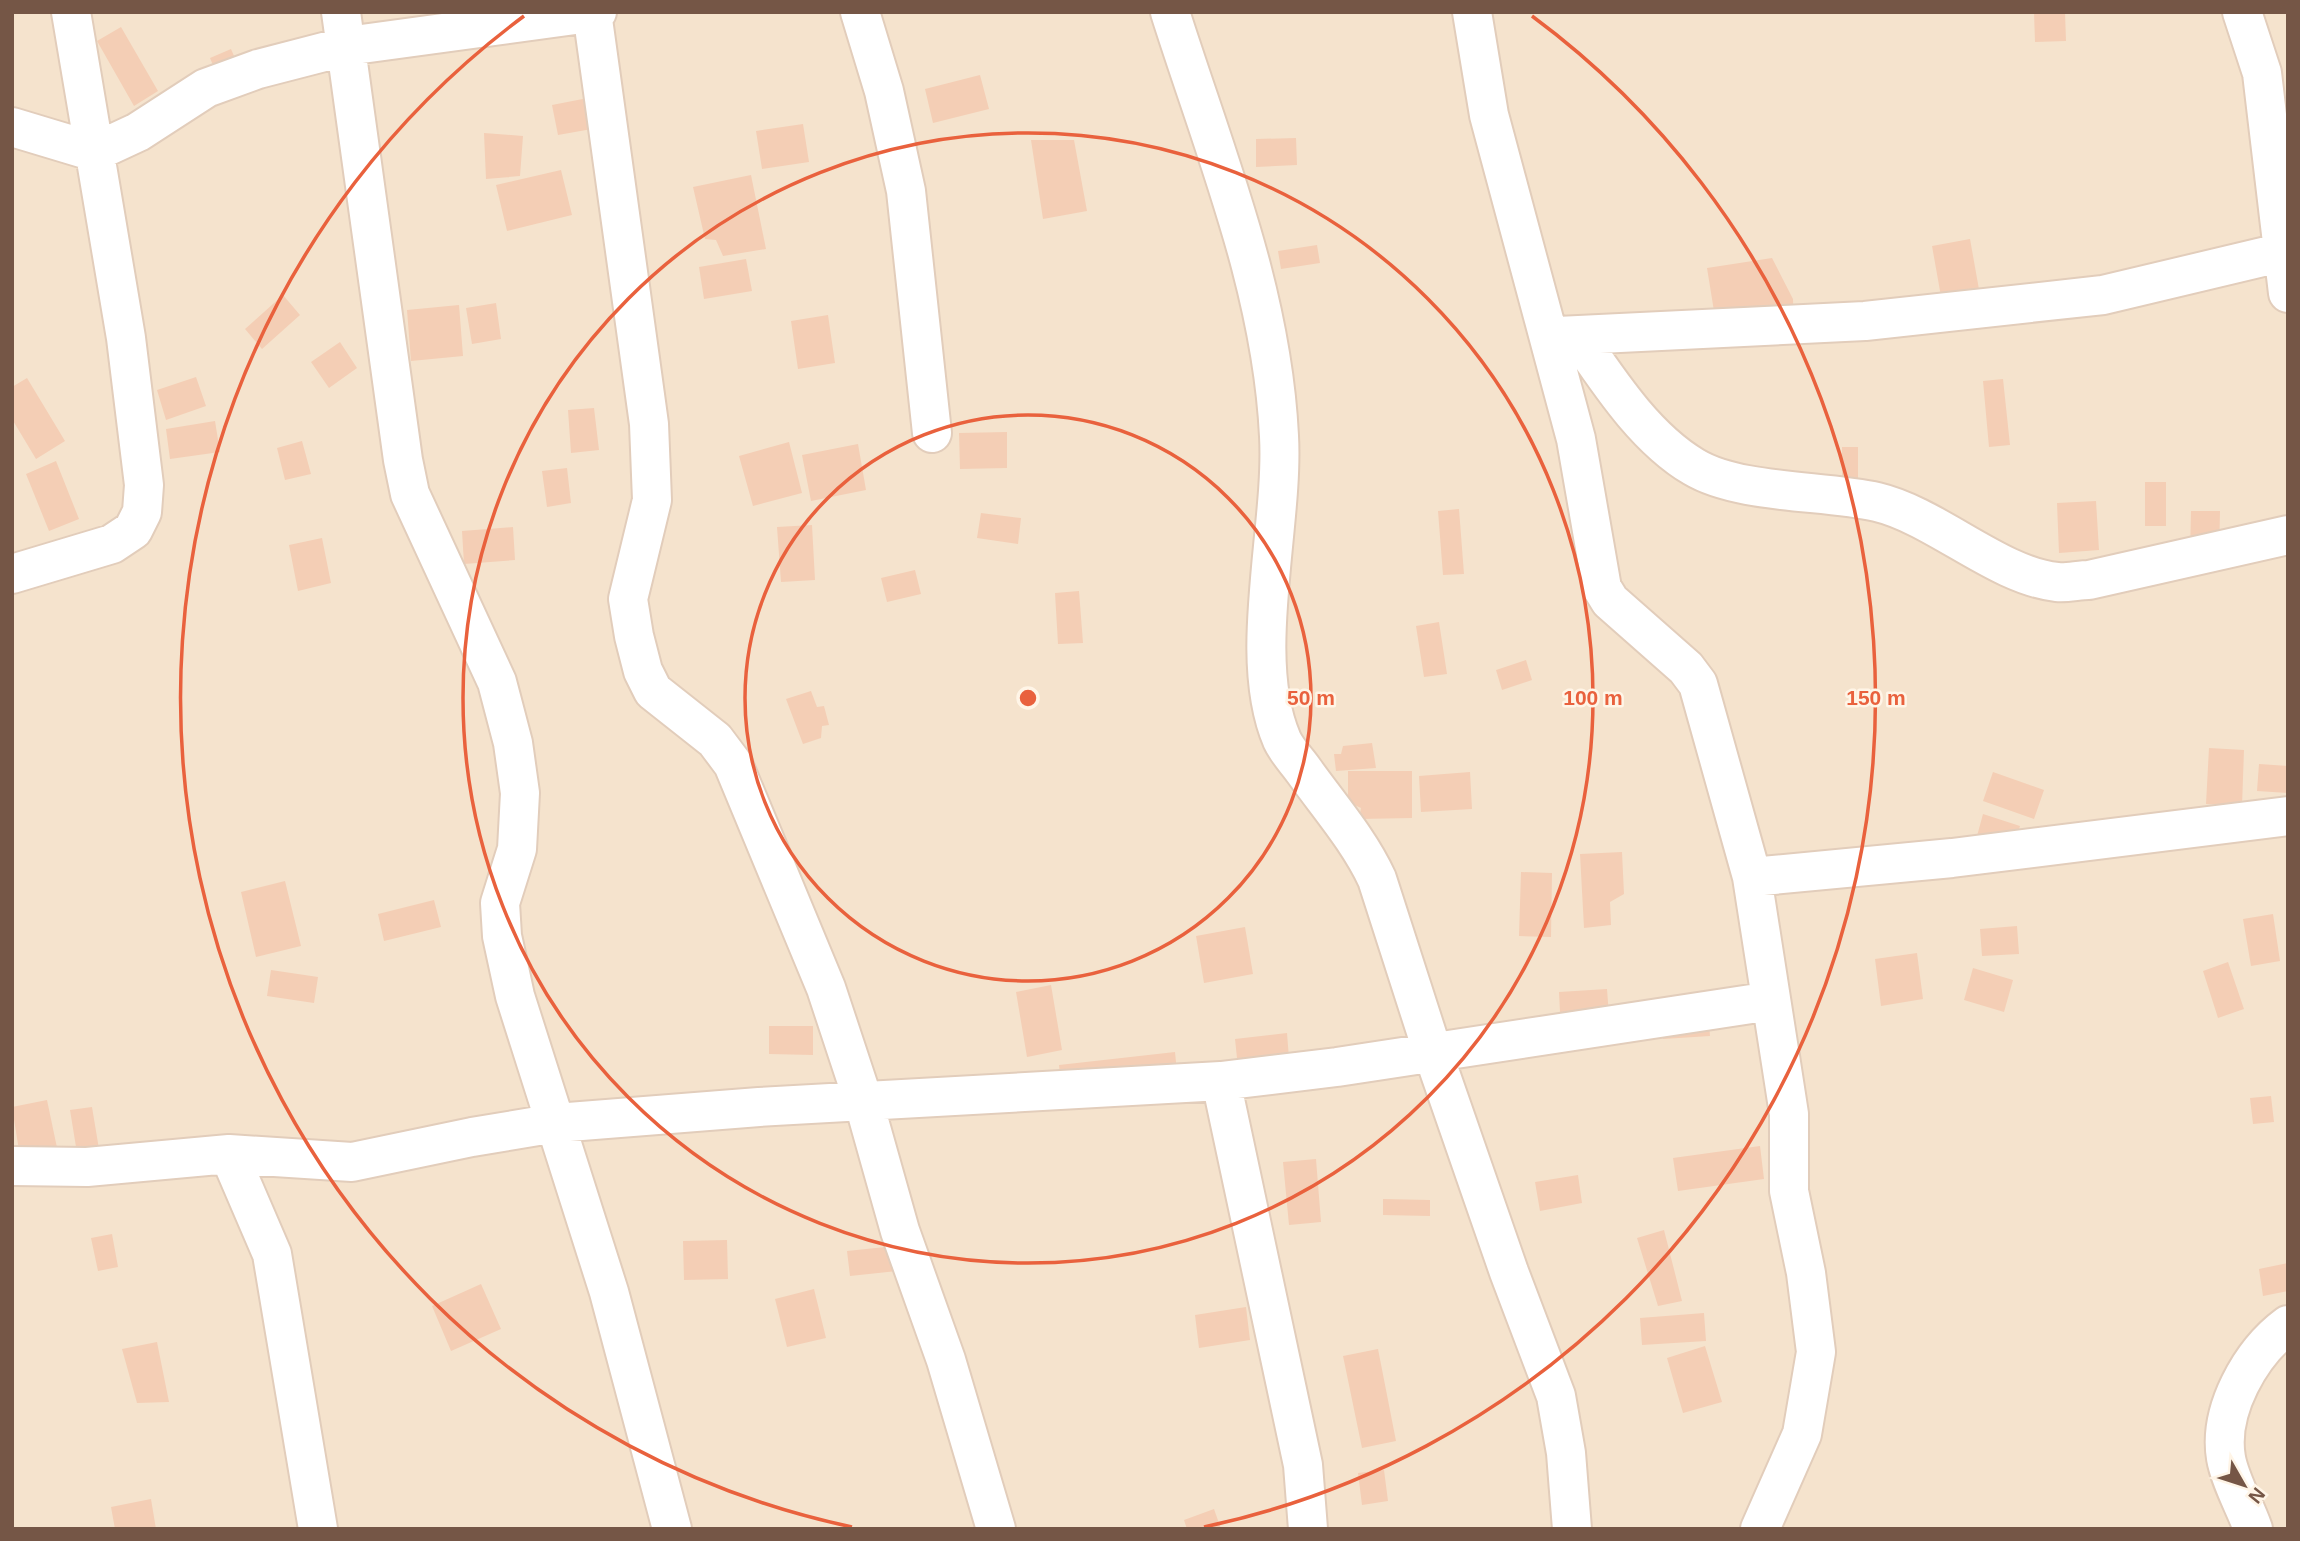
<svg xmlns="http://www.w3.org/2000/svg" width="2300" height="1541" font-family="Arial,sans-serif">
<rect width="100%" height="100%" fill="#fdf1df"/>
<path fill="#f5e3cd" d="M12 12H2288V1529H12Z"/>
<path fill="#f4ceb5" d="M2034 12H2065L2066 41 2035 42Z
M121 27 158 91 134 106 97 41Z
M231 49 247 86 226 96 210 58Z
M980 75 989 109 933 123 925 89Z
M598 96 603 127 558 135 552 105Z
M803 124 809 162 762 169 756 131Z
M484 133 523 136 520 176 486 179Z
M1296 138 1297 165 1256 167V139Z
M1031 140H1074L1087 211 1043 219Z
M561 170 572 215 507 231 496 185Z
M751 175 766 249 723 256 716 240 705 239 693 187Z
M1970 239 1980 295 1942 302 1932 246Z
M1317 245 1320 263 1281 269 1278 251Z
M1772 258 1793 299 1794 330 1719 342 1707 268Z
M746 259 752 291 704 299 699 267Z
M283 295 300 315 262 349 245 329Z
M496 303 501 339 472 344 466 308Z
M459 305 463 356 411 361 407 310Z
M828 315 835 363 798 369 791 321Z
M340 342 357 368 329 388 311 362Z
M196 377 206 406 166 420 157 390Z
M27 378 65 441 36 459 12 419V387Z
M2003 379 2010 445 1989 447 1983 381Z
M594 408 599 450 571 453 568 410Z
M215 421 220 452 170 459 166 429Z
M1007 432V468L960 469 959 433Z
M302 441 311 474 285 480 277 448Z
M789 442 802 493 753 506 739 456Z
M858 444 866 490 811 501 802 455Z
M1842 447H1858V478L1842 479Z
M56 461 79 519 49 531 26 474Z
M567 468 571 503 547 507 542 471Z
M2145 482H2166V526H2145Z
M2096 501 2099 550 2059 553 2057 503Z
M1459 509 1464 574 1443 575 1438 511Z
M2191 511H2220L2219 556 2190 555Z
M981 513 1021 518 1018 544 977 538Z
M812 525 815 580 781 582 777 527Z
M513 527 515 560 464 564 462 531Z
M322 538 331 583 298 591 289 545Z
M915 570 921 594 887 602 881 578Z
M1079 591 1083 643 1058 644 1055 593Z
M1439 622 1447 674 1424 677 1416 626Z
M1526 660 1532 680 1502 690 1496 670Z
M811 691 817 707 824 706 829 725 822 726 821 738 803 744 786 699Z
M1372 743 1376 768 1336 771 1334 754H1341L1343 746Z
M2209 748 2244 750 2242 806 2206 804Z
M2259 764 2288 766V793L2257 791Z
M1348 771H1412V818L1359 819 1361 808 1348 802Z
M1470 772 1472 809 1421 812 1419 776Z
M1993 772 2044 790 2034 819 1983 801Z
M1983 814 2020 826 2013 848 1977 836Z
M1622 852 1624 894 1610 902 1611 925 1584 928 1580 854Z
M1521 872 1552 873 1551 937 1519 936Z
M285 881 301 946 256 957 241 892Z
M434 900 441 927 384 941 378 914Z
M2273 914 2280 961 2251 966 2243 919Z
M2017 926 2019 954 1982 956 1980 929Z
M1245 927 1253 974 1204 983 1196 936Z
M1917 953 1923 999 1881 1006 1875 959Z
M2228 962 2244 1009 2218 1018 2203 971Z
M1973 968 2013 980 2004 1012 1964 1000Z
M271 970 318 977 314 1003 267 996Z
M1051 985 1062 1050 1027 1057 1016 992Z
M1607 989 1610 1029 1561 1032 1559 992Z
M1708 1010 1710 1036 1663 1039 1661 1013Z
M769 1026H813V1055L769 1054Z
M1287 1033 1290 1071 1239 1077 1235 1039Z
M1175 1052 1179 1092 1063 1104 1059 1065Z
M2271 1096 2274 1122 2253 1124 2250 1098Z
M47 1100 60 1162 22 1169 12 1107Z
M92 1107 99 1149 77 1153 70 1110Z
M1760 1146 1764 1179 1678 1191 1673 1158Z
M1316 1159 1321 1222 1289 1225 1283 1162Z
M1578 1175 1582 1203 1540 1211 1535 1182Z
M1383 1199 1430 1200V1216L1383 1215Z
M1664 1230 1682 1301 1658 1306 1637 1238Z
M112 1234 118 1267 98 1271 91 1238Z
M727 1240 728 1279 684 1280 683 1241Z
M895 1246 897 1271 850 1276 847 1251Z
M2288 1263V1291L2263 1296 2259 1269Z
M481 1284 501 1329 451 1351 432 1306Z
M814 1289 826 1338 787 1347 775 1299Z
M1246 1307 1250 1340 1199 1348 1195 1315Z
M1704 1313 1706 1341 1642 1345 1640 1318Z
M157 1342 169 1402 137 1403 122 1349Z
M1705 1346 1722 1402 1683 1413 1667 1358Z
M1378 1349 1396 1441 1362 1448 1343 1356Z
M1384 1470 1388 1501 1362 1505 1358 1473Z
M151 1499 156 1529H115L111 1507Z
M1214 1509 1221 1529H1187L1184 1520Z"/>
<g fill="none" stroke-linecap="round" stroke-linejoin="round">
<defs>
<path id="street" d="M341 12 403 460 410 494 497 682 513 743 520 793 517 849 500 903 502 936 515 996 609 1292 672 1529
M592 12 649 424 652 500 628 599 634 636 643 671 653 691 715 740 733 764 826 988 864 1103 900 1231 946 1360 996 1529
M860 12 884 91 906 191 932 433
M1170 12C1214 151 1272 289 1279 436 1284 526 1246 657 1282 740 1287 751 1297 761 1304 771 1329 806 1359 840 1377 879L1432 1050 1509 1272 1556 1396 1566 1453 1572 1529
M1472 12 1489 115 1576 439 1602 588 1610 601 1686 668 1698 684 1752 877 1789 1114V1191L1806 1273 1816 1352 1802 1434 1760 1529
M2242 12 2262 73 2288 293
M12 127 95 152 138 132 206 88 258 69 347 46 597 12
M1558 336 1865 321 2103 295 2288 251
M1578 337C1609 382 1645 438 1694 467 1739 494 1824 490 1877 502 1936 516 1998 576 2057 582 2067 583 2079 580 2089 580L2288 535
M12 574 112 544 133 530 142 512 144 485 126 338 71 12
M1752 877 1952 858 2288 816
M1221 1081 1303 1465 1308 1529
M229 1154 272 1254 318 1529
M12 1166 87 1167 229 1154 352 1162 472 1137 556 1123 759 1107 1221 1081 1337 1067 1771 1001
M2253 1529C2245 1506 2230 1481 2226 1458 2218 1411 2250 1353 2288 1325"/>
</defs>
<use href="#street" stroke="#e2cdbb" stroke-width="42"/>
<use href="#street" stroke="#fff" stroke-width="38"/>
</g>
<g fill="none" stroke="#e9613d" stroke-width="3.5">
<circle cx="1028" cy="698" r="283"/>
<circle cx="1028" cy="698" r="565"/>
<path d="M852 1527A848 848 0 0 1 524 16M1532 16A848 848 0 0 1 1204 1527"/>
</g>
<circle cx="1028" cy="698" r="10" fill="#e9613d" stroke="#fff5e7" stroke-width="3.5"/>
<g font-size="21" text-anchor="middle" font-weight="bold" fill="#e9613d" stroke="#fff5e7" stroke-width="5" stroke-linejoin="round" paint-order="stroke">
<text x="1311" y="705">50 m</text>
<text x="1593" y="705">100 m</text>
<text x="1876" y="705">150 m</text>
</g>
<rect width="2300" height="1541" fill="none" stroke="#755646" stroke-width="28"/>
<g transform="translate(2244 1485) rotate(129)" stroke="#fff5e7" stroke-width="5" paint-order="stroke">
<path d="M0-5L12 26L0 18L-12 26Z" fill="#755646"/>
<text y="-10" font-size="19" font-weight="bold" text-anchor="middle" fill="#755646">N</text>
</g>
</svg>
